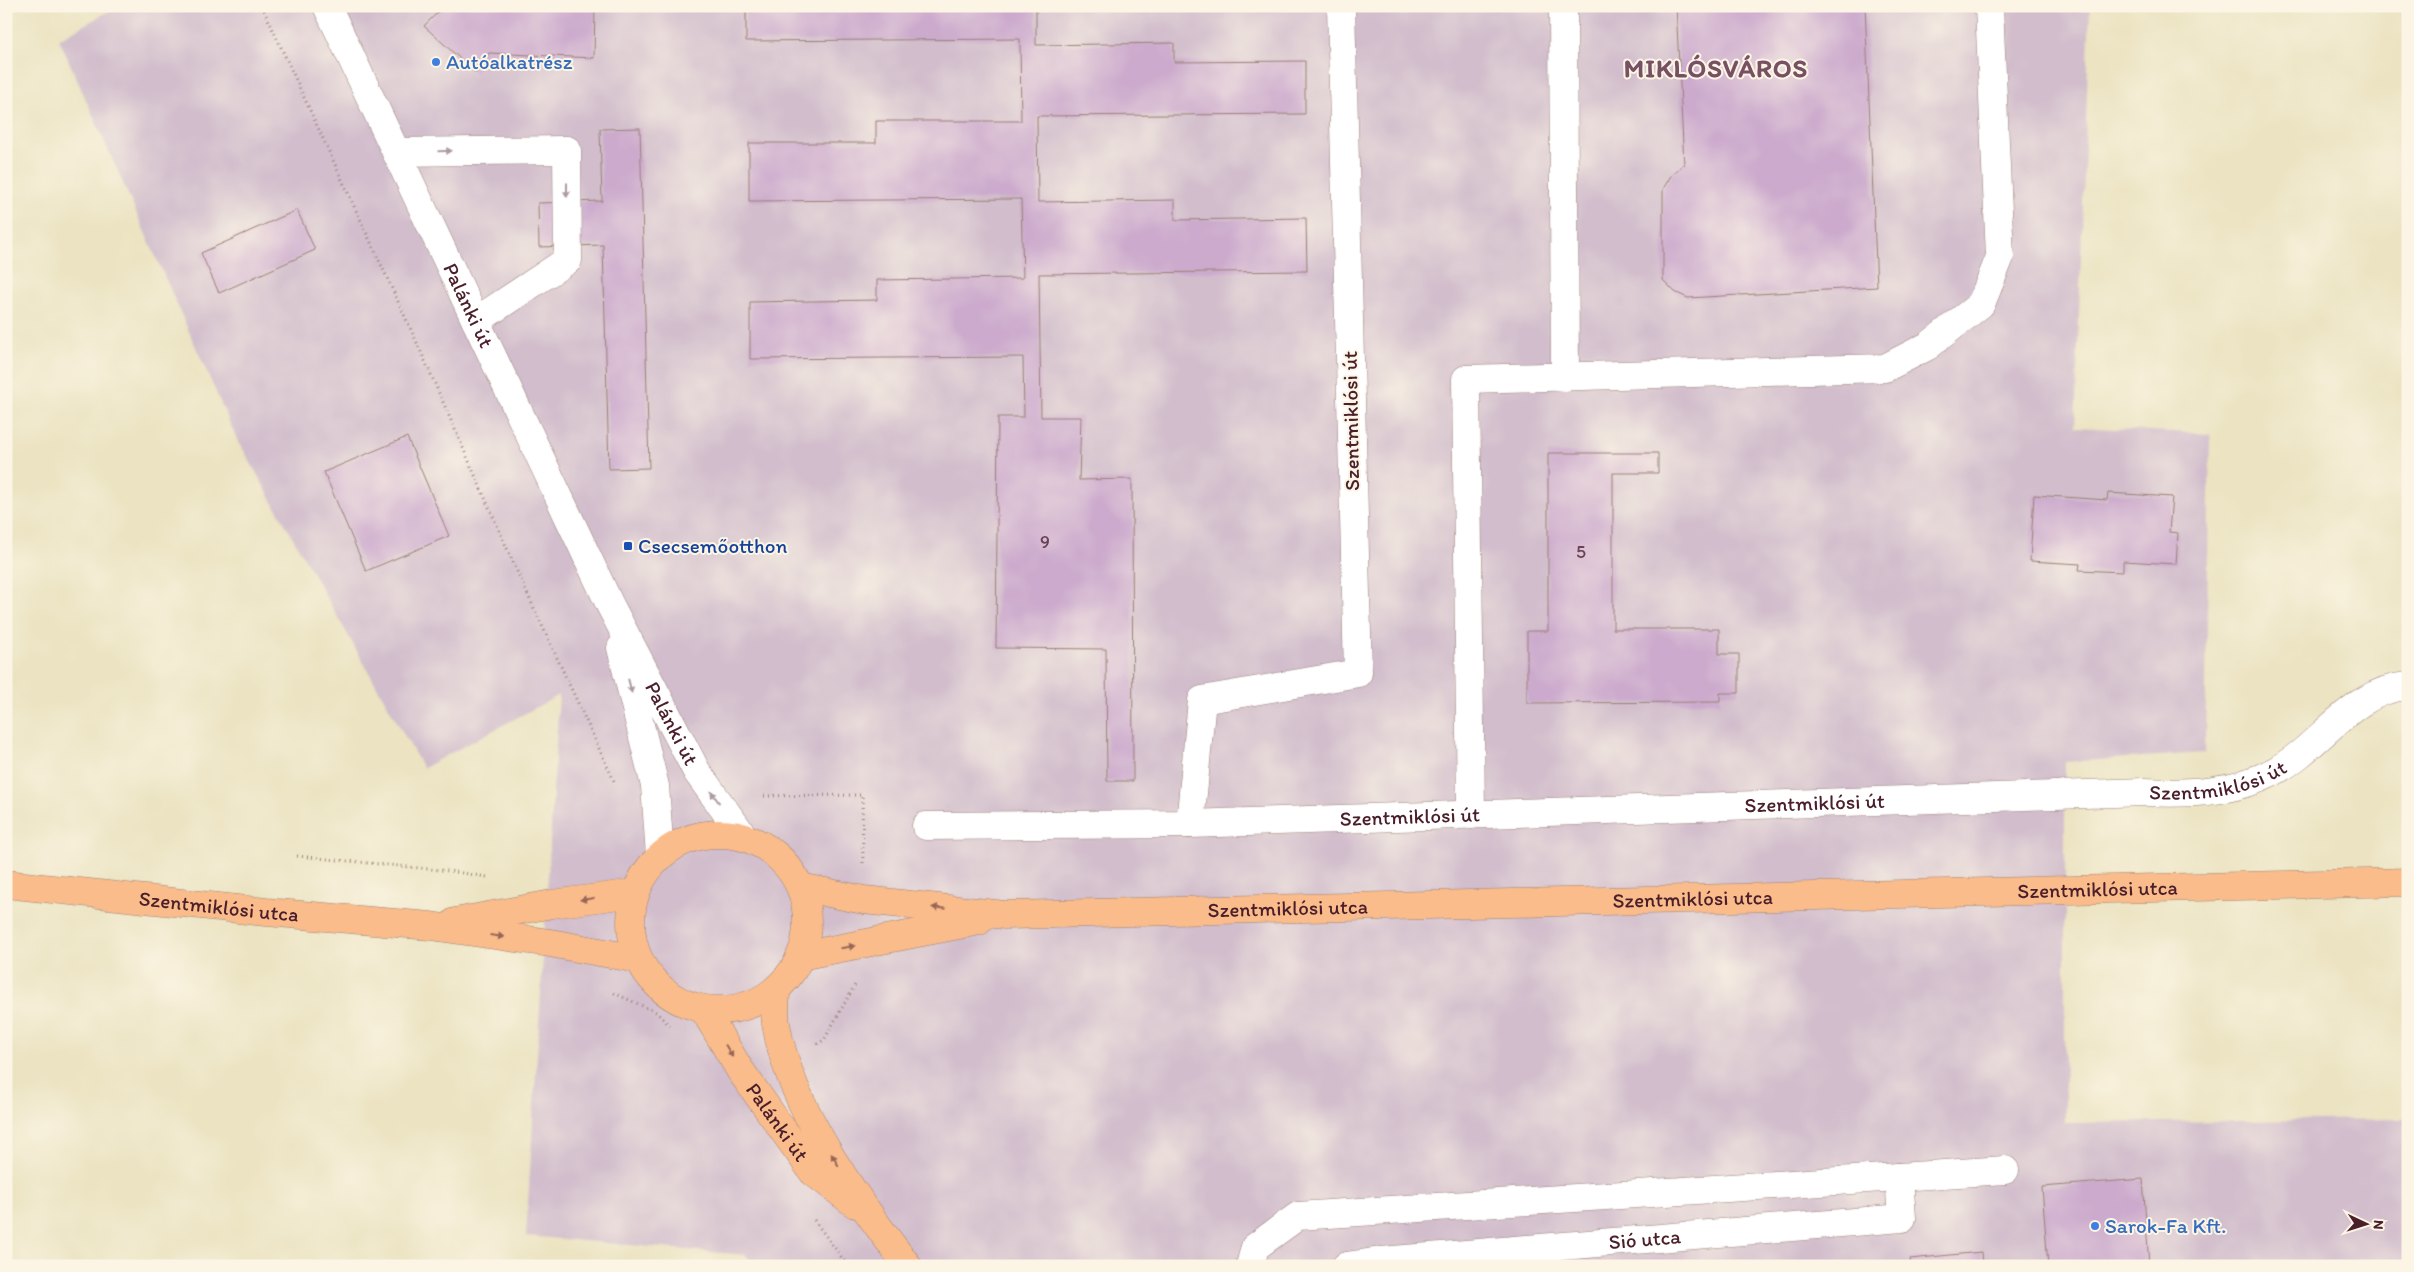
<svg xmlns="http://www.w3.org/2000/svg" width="2414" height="1272" font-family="Itim,sans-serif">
<rect width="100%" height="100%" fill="#fcf5e5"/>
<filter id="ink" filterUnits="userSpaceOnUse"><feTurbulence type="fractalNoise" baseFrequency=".02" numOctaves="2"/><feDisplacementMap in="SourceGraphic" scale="10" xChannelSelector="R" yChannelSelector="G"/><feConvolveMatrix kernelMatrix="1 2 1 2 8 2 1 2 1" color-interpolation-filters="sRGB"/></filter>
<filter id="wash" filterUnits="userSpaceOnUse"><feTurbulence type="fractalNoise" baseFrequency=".0096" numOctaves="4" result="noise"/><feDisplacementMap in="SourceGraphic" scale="20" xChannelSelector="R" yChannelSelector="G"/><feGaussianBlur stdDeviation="1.12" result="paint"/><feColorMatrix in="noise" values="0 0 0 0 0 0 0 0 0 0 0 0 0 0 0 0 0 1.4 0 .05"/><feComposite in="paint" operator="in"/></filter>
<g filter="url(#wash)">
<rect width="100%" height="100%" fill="#ebe3c1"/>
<path fill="#d1bdcc" d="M118 6H2090L2075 427 2210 434 2205 753 2065 762V1123L2408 1119V1266H757L745 1255 526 1236 559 695 423 768 235 435 59 39Z"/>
<g id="blocks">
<path fill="#ccaacd" d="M444 6H595L594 58 489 53 476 73 424 26Z
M746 6H1036V45L1174 43V62L1305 61V114L1037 116 1038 202 1175 200V220L1306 218 1307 271 1039 274 1041 417H1081L1079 480 1132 479 1133 781H1107L1106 649 996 648 998 417H1024L1023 357 750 359V302L877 300V280L1023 278 1021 199 749 201V143H876V121H1021L1020 39 746 41Z
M1676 6H1865L1877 287 1688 298 1675 292 1663 280V189L1672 174 1684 164Z
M640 128 649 468 609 469 603 245 539 247 538 203 602 201 600 129Z
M297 210 315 250 219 293 201 253Z
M407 437 449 536 366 571 324 472Z
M1548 453H1658V473H1613V629H1719V654H1739V693H1720V702L1527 703V631H1548Z
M2108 493 2172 497 2169 532 2178 533 2176 564 2123 561V572L2079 570 2080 564 2030 561 2034 495 2107 500Z
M2143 1179 2149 1266H2048L2042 1187Z
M1981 1252 1982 1266H1911L1910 1259Z
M1602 1262 1608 1266H1594L1598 1263Z"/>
</g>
</g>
<g filter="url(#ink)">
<use href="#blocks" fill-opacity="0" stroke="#9a8176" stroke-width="1"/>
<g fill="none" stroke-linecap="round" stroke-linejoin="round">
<defs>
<g id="minor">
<path id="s1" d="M327 6 610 605 697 772 744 837"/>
<path d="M1563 6 1565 377"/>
<path d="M396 152 567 150 568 260 476 321"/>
<path d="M621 648 655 786 660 856"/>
<path d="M1471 815 1466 379 1885 368 1928 346 1981 304 2000 257 1989 6"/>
<path d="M1190 824 1202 700 1358 673 1341 6"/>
<path id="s2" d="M926 826 1190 824 2144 792C2188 794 2235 793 2275 771 2320 747 2353 689 2408 686"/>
<path d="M1250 1266 1255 1247 1298 1216 2005 1170"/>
<path id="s3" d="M1346 1266 1381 1261 1902 1218 1899 1177"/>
</g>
<g id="major">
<circle cx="719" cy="922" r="88"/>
<path id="s4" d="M6 884 266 912 431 926 550 943 638 959"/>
<path id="s5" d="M800 887 864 900 1005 915 2408 882"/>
<path d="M455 922 552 904 635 893"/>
<path d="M800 956 979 921"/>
<path d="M776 990C776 1001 774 1013 776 1024 790 1108 856 1199 908 1266"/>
<path id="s6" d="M704 1010 740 1070 813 1172 855 1204"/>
</g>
</defs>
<use href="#minor" stroke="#9a8176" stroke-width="29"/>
<use href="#major" stroke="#9a8176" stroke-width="29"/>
<path stroke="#9a8176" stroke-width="3" stroke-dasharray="1 4" stroke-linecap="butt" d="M262 6 418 345 520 578 615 783
M759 796 862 795 863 863
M297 856 450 871 487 877
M614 993 656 1012 670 1026
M817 1044 824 1040 856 983
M814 1220 848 1266"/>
<use href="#minor" stroke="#fff" stroke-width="28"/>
<use href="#major" stroke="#fabc8b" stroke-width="28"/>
</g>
<defs><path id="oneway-solid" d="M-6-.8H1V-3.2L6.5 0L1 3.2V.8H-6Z" transform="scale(1.25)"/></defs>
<g fill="#ae9aa0">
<use href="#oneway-solid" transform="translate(445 151) rotate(-1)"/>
<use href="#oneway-solid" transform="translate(567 190) rotate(90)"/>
<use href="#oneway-solid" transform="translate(630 686) rotate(76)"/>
<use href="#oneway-solid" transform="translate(715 797) rotate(-126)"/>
</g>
<g fill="#996656">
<use href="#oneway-solid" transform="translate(587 899) rotate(173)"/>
<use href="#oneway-solid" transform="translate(939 908) rotate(-174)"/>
<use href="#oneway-solid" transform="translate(497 936) rotate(8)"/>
<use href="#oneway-solid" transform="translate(848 947) rotate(-10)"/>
<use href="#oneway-solid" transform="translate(729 1051) rotate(59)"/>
<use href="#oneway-solid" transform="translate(835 1160) rotate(-122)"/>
</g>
</g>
<g fill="#3f7fe0" stroke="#fcf5e5" stroke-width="2">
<circle cx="436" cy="62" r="5"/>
<circle cx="2095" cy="1226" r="5"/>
</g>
<rect fill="#1a4fb4" stroke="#fcf5e5" stroke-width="2" x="623" y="541" width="10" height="10" rx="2.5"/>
<g text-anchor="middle" stroke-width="4" stroke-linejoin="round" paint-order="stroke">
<g font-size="19" fill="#6a4254">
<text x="1045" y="548">9</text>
<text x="1581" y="558">5</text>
</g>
<g font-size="21" fill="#366cbe" stroke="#fcf5e5" text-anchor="start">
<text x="446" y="69">Autóalkatrész</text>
<text x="2105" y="1233">Sarok-Fa Kft.</text>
</g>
<g font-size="21" fill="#4a1f2b" stroke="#fcf5e5">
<text dy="7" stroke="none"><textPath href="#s1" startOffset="331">Palánki út</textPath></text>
<text transform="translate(1351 421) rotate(-91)" y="7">Szentmiklósi út</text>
<text dy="7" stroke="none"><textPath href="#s1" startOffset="796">Palánki út</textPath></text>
<text dy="7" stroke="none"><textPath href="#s2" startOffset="1294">Szentmiklósi út</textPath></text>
<text dy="7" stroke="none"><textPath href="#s2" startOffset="889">Szentmiklósi út</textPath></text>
<text dy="7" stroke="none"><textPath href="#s2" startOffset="484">Szentmiklósi út</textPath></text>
<text dy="7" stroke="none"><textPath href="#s5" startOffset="1300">Szentmiklósi utca</textPath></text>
<text dy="7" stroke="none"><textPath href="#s5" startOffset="895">Szentmiklósi utca</textPath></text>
<text dy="7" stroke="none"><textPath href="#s4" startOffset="214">Szentmiklósi utca</textPath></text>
<text dy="7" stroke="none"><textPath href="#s5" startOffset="490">Szentmiklósi utca</textPath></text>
<text dy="7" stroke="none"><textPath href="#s6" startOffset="134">Palánki út</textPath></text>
<text dy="7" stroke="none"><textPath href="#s3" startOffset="300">Sió utca</textPath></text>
</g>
<g font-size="21" fill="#164399" stroke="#fcf5e5" text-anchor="start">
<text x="638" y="553">Csecsemőotthon</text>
</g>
<g font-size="26" font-weight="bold" letter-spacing="1" fill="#785064" stroke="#fcf5e5">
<text x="1716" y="77">MIKLÓSVÁROS</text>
</g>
</g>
<rect width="2414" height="1272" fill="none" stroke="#fcf5e5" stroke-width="25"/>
<g transform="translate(2366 1224) rotate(94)" stroke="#fcf5e5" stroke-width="4" paint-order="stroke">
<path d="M0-4L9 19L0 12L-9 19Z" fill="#4a1f2b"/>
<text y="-8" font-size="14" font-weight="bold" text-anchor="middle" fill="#4a1f2b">N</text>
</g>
</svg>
